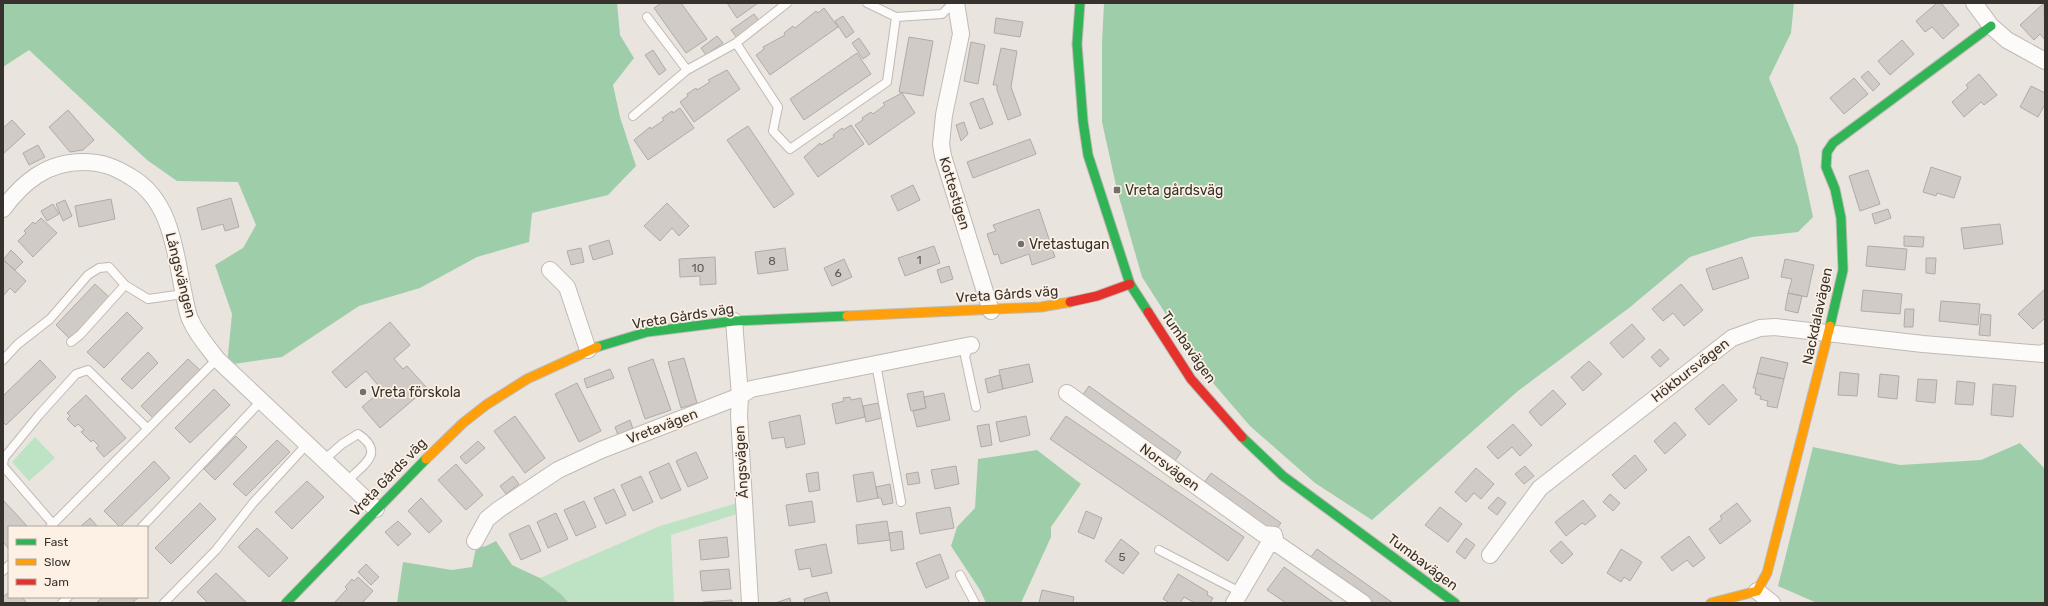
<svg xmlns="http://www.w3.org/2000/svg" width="2048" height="606" font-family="Rubik,sans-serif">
<rect width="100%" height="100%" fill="#eae4de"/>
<path fill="#bee3c4" d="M35 437 55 458 29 481 12 462Z
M737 503V514L671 535 674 603H569L561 594 540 578 660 526Z"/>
<path fill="#9ecea9" d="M3 3H617L620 35 634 58 613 85 620 117 636 166 608 195 532 213 529 242 477 257 420 288 359 306 282 357 227 365 232 314 215 265 243 248 256 225 238 182 177 181 147 160 29 50 3 67Z
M1104 3H1794L1791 33 1769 78 1798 147 1813 217 1798 232 1752 237 1690 257 1629 308 1518 391 1372 520 1315 483 1250 426 1201 369 1142 277 1117 190 1102 122V42Z
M2020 443 2045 469V603H1817L1778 586 1813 447 1900 465 1981 460Z
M1037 450 1081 484 1051 527V537L1021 603H986L980 590 951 546 957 527 975 508 978 459Z
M496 541 512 565 540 578 561 594 569 603H397L403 562 452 570 472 567 476 548 486 546Z"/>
<path fill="#d1cbc7" stroke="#b1aba7" d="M661 3H681L707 39 686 53 654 8Z
M727 3H758L737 18Z
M1937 3H1941L1959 25 1943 39 1932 27 1925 32 1916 21Z
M2044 3 2045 40 2040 34 2034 40 2020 25Z
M824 8 838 27 770 75 756 55 764 49 763 47 785 35 784 33 793 26 795 28 816 11 818 13Z
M754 14 760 22 737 38 731 30Z
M843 16 854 32 846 38 835 21Z
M996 18 1023 22 1020 37 994 33Z
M717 36 723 43 706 55 701 48Z
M909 37 933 41 923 96 899 92Z
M859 38 870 54 863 59 852 43Z
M1902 40 1914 54 1890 75 1878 61Z
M971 42 985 45 978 84 964 81Z
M1001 48 1017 51 1011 87 1021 115 1008 120 997 90V85H993Z
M653 50 666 70 659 75 645 55Z
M857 53 871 74 804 120 790 99Z
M727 70 740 89 694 122 680 102 688 96 687 94 696 88 697 90 710 82 708 80Z
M1868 71 1880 84 1873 91 1861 77Z
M1979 74 1997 95 1984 105 1981 102 1964 117 1952 102 1968 88 1966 85Z
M1854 78 1868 94 1844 114 1830 98Z
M2031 86 2045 93V104L2038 117 2020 107Z
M902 93 915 113 869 145 855 125 863 120 862 118 871 112 873 114 885 105 883 103Z
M983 98 993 124 980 129 970 103Z
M680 108 694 128 648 160 634 140 650 127 651 129 664 120 662 118 672 111 673 113Z
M68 110 94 140 83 150 70 152 49 127Z
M12 120 25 134 3 154V128Z
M964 122 968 134 961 141 956 125Z
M851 125 864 144 818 177 804 157 820 143 821 145 834 137 833 135 842 128 843 130Z
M748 126 794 194 774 208 727 140Z
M1030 139 1036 154 973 178 967 162Z
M38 145 45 157 29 165 23 153Z
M1931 167 1961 177 1954 198 1937 193 1936 196 1923 192Z
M1868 170 1880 204 1860 211 1849 176Z
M913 185 920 200 898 211 891 196Z
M231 198 239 227 225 231 223 224 202 230 197 208Z
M111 199 115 219 79 227 75 206Z
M65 200 72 216 63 221 56 204Z
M667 203 689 226 679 236 672 228 660 241 644 226Z
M53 204 59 214 47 221 41 211Z
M1039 209 1055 257 1032 265 1029 254 1001 264 998 254 994 255 987 234 996 231 993 225Z
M1888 209 1891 218 1875 224 1872 214Z
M41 218 57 233 33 257 18 241 26 233 24 231 33 222 35 224Z
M2000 224 2003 244 1964 249 1961 228Z
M1904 236 1924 237 1923 247 1904 246Z
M609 240 613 254 593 260 589 246Z
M934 246 940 263 905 276 898 258Z
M1868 246 1907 249 1905 270 1866 266Z
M581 248 584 262 571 265 567 251Z
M785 248 788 270 758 274 755 252Z
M11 250 23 262 15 270 3 260Z
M715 257 716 284 700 285V276L680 277 679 259Z
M1742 257 1749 278 1713 290 1706 269Z
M1926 258H1936L1935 274 1926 273Z
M844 259 852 277 832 286 824 268Z
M1785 259 1814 265 1807 297 1788 293 1792 279 1781 277Z
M5 261 26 281 15 293 10 288 3 296V263Z
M949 266 953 279 941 283 937 270Z
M95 284 110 298 70 339 56 325Z
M1681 284 1703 310 1684 326 1673 313 1663 321 1652 309Z
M2045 289V318L2033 329 2018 314Z
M1863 290 1902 294 1900 314 1861 311Z
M1788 293 1802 296 1798 313 1785 310Z
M1941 301 1980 304 1978 325 1939 321Z
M1905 309H1914L1913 327H1904Z
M127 312 143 328 104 368 87 352Z
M1981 314 1991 315 1990 336 1979 335Z
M390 322 410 345 394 359 403 369 407 366 427 388 380 428 362 407 382 390 366 371 346 388 332 372Z
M1632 324 1645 339 1623 358 1610 343Z
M1660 349 1669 359 1660 367 1651 357Z
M148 352 158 363 132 389 121 379Z
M1761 357 1788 363 1784 379 1757 373Z
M684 358 697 403 681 408 668 362Z
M188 359 200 370 153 418 141 406Z
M653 359 671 410 645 419 628 368Z
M40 360 56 377 6 425 3 422V396Z
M1589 361 1602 374 1583 391 1571 377Z
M1029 364 1033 382 1003 389 999 370Z
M610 369 614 378 587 388 584 379Z
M1840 372 1859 374 1857 396 1838 395Z
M1757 373 1784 379 1777 408 1767 406 1768 401 1760 399 1761 396 1755 394 1756 388H1753Z
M1880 374 1899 376 1897 399 1878 397Z
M1000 375 1003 389 988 393 985 379Z
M1918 379 1937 380 1935 403 1916 401Z
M1957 381 1975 383 1973 405 1955 404Z
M577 383 601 431 579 442 555 394Z
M1723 384 1737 400 1709 425 1695 409Z
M1993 384 2016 386 2013 417 1991 415Z
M1089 386 1181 452 1175 461 1082 396Z
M214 389 230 405 190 443 175 428Z
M1553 390 1566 404 1541 426 1529 412Z
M923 391 926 408 911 411 907 394Z
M944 393 950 420 917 427 913 411 926 408 924 397Z
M86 395 126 438 104 457 96 448 99 446 93 440 91 442 81 432 84 430 78 424 75 427 67 419 70 416 67 413Z
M850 397 851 400 861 398 865 417 836 424 832 404 844 401 843 398Z
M878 403 882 418 866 422 863 406Z
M800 415 805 444 786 448 784 437 772 439 769 422Z
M515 416 545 458 525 473 494 431Z
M1026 416 1030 435 1000 442 996 422Z
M1066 416 1244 537 1228 561 1050 439Z
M630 420 633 429 618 435 615 427Z
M1675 422 1686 435 1665 454 1654 441Z
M989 424 992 445 981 447 977 426Z
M1513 424 1532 445 1520 456 1512 447 1498 459 1487 447Z
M236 436 247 447 215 480 204 469Z
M277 440 290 452 246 496 233 484Z
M478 441 485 448 466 464 460 457Z
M696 452 708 478 688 487 676 461Z
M1635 455 1647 470 1625 489 1612 475Z
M154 461 170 478 120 527 104 511Z
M669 463 681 490 661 499 649 472Z
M456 464 483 495 466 510 438 480Z
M956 466 959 484 935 489 931 470Z
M1525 466 1534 476 1524 484 1515 474Z
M1476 468 1494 484 1481 499 1474 493 1466 502 1455 492Z
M818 472 820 490 809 492 806 474Z
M873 472 878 498 857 502 853 475Z
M918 472 920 483 908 485 906 474Z
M1211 473 1281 523 1273 534 1204 483Z
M513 476 519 484 506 494 500 486Z
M641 476 653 502 633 511 621 485Z
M307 481 324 497 292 529 275 512Z
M890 484 893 503 883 505 881 498H878L876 487Z
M614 489 626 515 606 524 594 498Z
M1610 494 1620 503 1613 511 1603 502Z
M1498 497 1506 503 1497 515 1488 508Z
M421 498 442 521 429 533 408 511Z
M3 500 28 527H9V549L3 542Z
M1583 500 1596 516 1585 525 1582 523 1566 536 1555 522Z
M584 501 596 527 576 536 564 510Z
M812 501 815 522 789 526 786 505Z
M200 503 216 519 171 564 155 548Z
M1737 503 1751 521 1720 544 1709 529 1722 519 1720 516Z
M950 507 954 528 920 534 916 513Z
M1440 507 1462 524 1448 542 1425 525Z
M1086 511 1102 518 1094 539 1078 532Z
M556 513 568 539 548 548 537 522Z
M90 518 98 527H80Z
M398 521 411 534 398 546 385 532Z
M887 521 890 540 858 544 856 525Z
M529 525 541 551 521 560 509 534Z
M257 528 288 558 269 577 238 547Z
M902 531 904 549 891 551 889 533Z
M1689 536 1705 558 1693 567 1687 560 1672 571 1661 557Z
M727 537 729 557 701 560 699 540Z
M1466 538 1475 545 1465 559 1456 552Z
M1121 539 1139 553 1123 574 1105 561Z
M1561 541 1573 554 1562 564 1550 551Z
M826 544 832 573 812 577 810 568 799 570 795 550Z
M1317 549 1393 603H1374L1310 558Z
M1621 549 1642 562 1630 581 1624 577 1621 582 1607 573Z
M940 554 949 578 926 588 916 563Z
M366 564 379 577 371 585 358 572Z
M1284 567 1334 603H1286L1267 590Z
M729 569 731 589 702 591 700 571Z
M216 573 247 603H208L197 592Z
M1178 574 1208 592 1207 595 1213 598 1210 603H1195L1184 597 1180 603H1170L1163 599Z
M358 577 373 591 362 603H336L335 602 347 589 345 587 352 579 354 581Z
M1042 590 1074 597 1073 603H1039Z
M9 592V597H22L27 603H3V597Z
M827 592 830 603H805L804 599Z
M103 597H139L132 603H96Z
M790 598 791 603H775Z
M732 600V603H703V602Z"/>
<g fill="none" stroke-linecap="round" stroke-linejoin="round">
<defs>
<path id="lane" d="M867 3 896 17 942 14 953 3
M647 17 687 70
M736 43 778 107 773 131 790 149 887 82 896 17
M633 116 687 70 736 43 787 3
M71 342 80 335 125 285
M970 346 965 356 976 407
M3 360 18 344 50 319 88 275 99 268 109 267 125 285 148 299 184 294
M876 364 901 502
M325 459 342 444 358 434C385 452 365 464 348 480
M53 524 3 466 4 458 39 415 76 374 88 370 147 428
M50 527 217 359
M142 527 262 400
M1159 550 1240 592
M3 571 9 565
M960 575 975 603
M62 603 68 597
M164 603 216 550 253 503 308 443"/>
<path id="street" d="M956 3 961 34 944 115 941 144 943 156 991 311
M1974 3 1991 26 2007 40 2045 61
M3 209C23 182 47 162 83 162 102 162 115 167 131 177 172 201 175 253 184 295 186 303 187 314 191 321 197 335 208 347 217 359L376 509
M550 270 567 287 588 350
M734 321 740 396 739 416 750 603
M1067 393 1263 534 1274 535 1276 543 1363 603
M475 541 487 519 498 510 558 470 601 450 740 396 751 389 971 345
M1490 555 1540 488 1732 338 1760 328 1775 327 1923 344 2043 354 2045 352
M1757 591 1772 603
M1234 603 1274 535"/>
<path id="fast" d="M1080 3 1077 44 1083 121 1088 155 1130 284 1148 312
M1830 326 1843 270 1841 218 1835 189 1826 167 1827 152 1833 143 1991 26
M597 347 647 332 734 321 847 316
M1242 437 1283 476 1455 603
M286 603 426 459"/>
<path id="slow" d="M847 316 1041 307 1070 302
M426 459 463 423 486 405 527 379 597 347
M1711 603 1757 591 1767 573 1830 326"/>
<path id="jam" d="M1070 302 1097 296 1130 284
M1148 312 1191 379 1242 437"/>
</defs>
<use href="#lane" stroke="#bfbab5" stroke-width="10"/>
<use href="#street" stroke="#bfbab5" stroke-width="18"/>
<use href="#fast" stroke="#bfbab5" stroke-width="11"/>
<use href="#slow" stroke="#bfbab5" stroke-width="11"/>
<use href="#jam" stroke="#bfbab5" stroke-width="11"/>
<use href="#lane" stroke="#fcfbfa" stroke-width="8"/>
<use href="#street" stroke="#fcfbfa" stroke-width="16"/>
<use href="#fast" stroke="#30b455" stroke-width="9"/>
<use href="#slow" stroke="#ff9f0a" stroke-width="9"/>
<use href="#jam" stroke="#e5322d" stroke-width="9"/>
</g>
<g fill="#76706c" stroke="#fdf1e5" stroke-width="1.5">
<rect x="1113" y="186" width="8" height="8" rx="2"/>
<circle cx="1021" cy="244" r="4"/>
<circle cx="363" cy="392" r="4"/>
</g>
<g text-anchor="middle" stroke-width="3.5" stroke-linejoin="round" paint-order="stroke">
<g font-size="12" fill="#5f5a56">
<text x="919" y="264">1</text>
<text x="772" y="265">8</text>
<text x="698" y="272">10</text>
<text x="838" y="277">6</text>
<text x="1122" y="561">5</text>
</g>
<g font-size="14" fill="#37322e" stroke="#fdf1e5" text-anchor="start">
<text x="1125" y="195">Vreta gårdsväg</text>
<text x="1029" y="249">Vretastugan</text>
<text x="371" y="397">Vreta förskola</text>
</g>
<g font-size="14" fill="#37322e" stroke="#fdf1e5">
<text transform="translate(955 193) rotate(73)" y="5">Kottestigen</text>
<text transform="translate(181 275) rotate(76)" y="5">Långsvängen</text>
<text transform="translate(1007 294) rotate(-4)" y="5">Vreta Gårds väg</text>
<text transform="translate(683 316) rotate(-9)" y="5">Vreta Gårds väg</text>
<text transform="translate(1817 316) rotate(-78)" y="5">Nackdalavägen</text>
<text transform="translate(1189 347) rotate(55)" y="5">Tumbavägen</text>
<text transform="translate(1690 370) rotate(-38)" y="5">Hökbursvägen</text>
<text transform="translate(662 426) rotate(-21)" y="5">Vretavägen</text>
<text transform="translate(741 462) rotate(-93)" y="5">Ängsvägen</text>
<text transform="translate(1170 467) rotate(36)" y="5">Norsvägen</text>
<text transform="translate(388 477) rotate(-46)" y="5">Vreta Gårds väg</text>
<text transform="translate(1423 562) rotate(37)" y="5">Tumbavägen</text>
</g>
</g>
<rect width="2048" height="606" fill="none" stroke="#37322e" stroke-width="8"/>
<rect x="8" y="526" width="140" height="72" fill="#fdf1e5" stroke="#aea59c"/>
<rect x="16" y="539" width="20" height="6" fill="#30b455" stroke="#aea59c"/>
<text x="44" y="546" font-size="12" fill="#37322e">Fast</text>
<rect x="16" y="559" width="20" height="6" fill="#ff9f0a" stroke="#aea59c"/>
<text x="44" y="566" font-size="12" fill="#37322e">Slow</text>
<rect x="16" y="579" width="20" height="6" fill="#e5322d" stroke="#aea59c"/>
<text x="44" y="586" font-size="12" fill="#37322e">Jam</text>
</svg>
